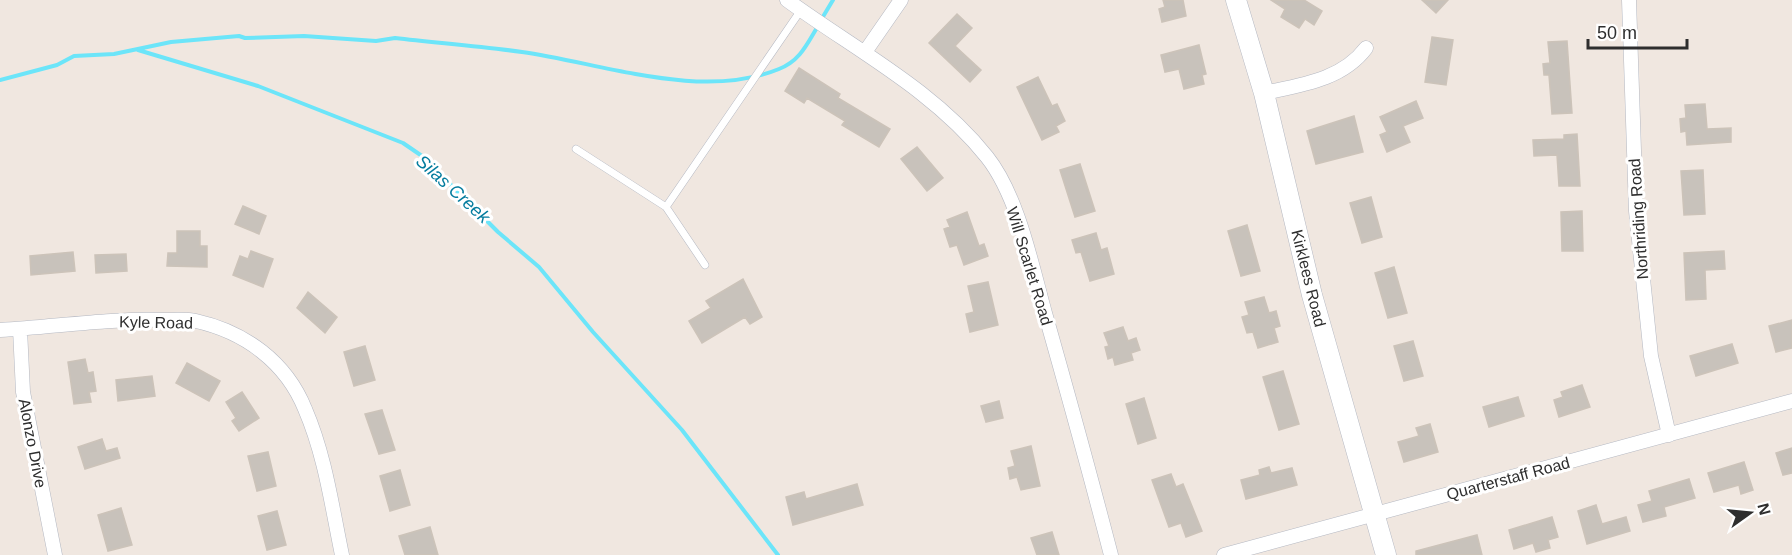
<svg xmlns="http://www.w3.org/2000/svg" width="1792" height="555" font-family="Helvetica,sans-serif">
<rect width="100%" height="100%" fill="#f0e7e0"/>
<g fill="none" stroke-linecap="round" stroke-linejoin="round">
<path stroke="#6ce5f9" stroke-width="4" d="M821 20 833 0
M138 50 258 86 403 143 422 156 498 232 539 267 593 332 682 430 778 555
M0 80 57 65 74 56 114 54 171 42 239 36 245 38 304 36 376 41 395 38C438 43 480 46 522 52 601 63 701 101 779 69 800 61 807 44 818 26"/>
</g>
<path fill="#c8c2bb" stroke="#ccc3b9" stroke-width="1.5" d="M1163 0H1183L1186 16 1162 22 1159 9 1165 7Z
M1271 0H1304L1322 11 1314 25 1305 19 1299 28 1281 17 1285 9Z
M1422 0H1448L1436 13Z
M957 14 972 28 955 46 981 70 970 82 929 43Z
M1432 37 1453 40 1446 85 1425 82Z
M1567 41 1572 113 1552 114 1549 75H1544L1543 64 1550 63 1548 42Z
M1199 45 1206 74 1202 75 1204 84 1184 89 1179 69 1165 72 1161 55Z
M799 68 840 94 838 98 890 129 879 147 842 125 845 121 807 98 804 103 785 91Z
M1038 77 1052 106 1057 104 1065 121 1056 126 1059 132 1042 140 1017 87Z
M1416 101 1423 118 1403 126 1410 142 1387 152 1380 135 1387 132 1380 117Z
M1705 104 1707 129 1731 128V142L1687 145 1686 131 1681 132 1680 119 1686 118 1685 105Z
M1354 116 1363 152 1316 164 1307 131Z
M1577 134 1580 186H1559L1557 155 1534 156 1533 140 1564 139V135Z
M917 147 943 178 927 191 901 159Z
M1080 164 1095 211 1075 217 1060 170Z
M1703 170 1705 214 1684 215 1681 171Z
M1371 197 1382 237 1362 243 1350 203Z
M243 206 266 216 259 234 235 224Z
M1582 211 1583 251H1562L1561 212Z
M967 212 979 246 984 244 988 256 964 265 957 245 950 247 944 229 950 227 947 220Z
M1247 225 1260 271 1241 276 1228 231Z
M177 231H200V246H207V267L167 266 168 253H177Z
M1096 233 1101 250 1107 248 1114 274 1090 281 1081 252 1076 253 1072 240Z
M251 251 273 259 263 287 233 275 240 256 248 259Z
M1724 251 1725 269 1705 270 1706 299 1686 300 1684 253Z
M73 252 75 271 31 275 30 256Z
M126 254 127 271 96 273 95 255Z
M1394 267 1407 313 1388 318 1375 273Z
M743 279 762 317 750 324 745 317 702 343 689 321 711 308 706 301Z
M988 282 998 325 970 332 966 314 974 312 968 286Z
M308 292 337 317 325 333 297 308Z
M1264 297 1269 313 1276 311 1280 326 1274 328 1278 342 1258 348 1253 332 1247 333 1242 317 1249 315 1245 302Z
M1792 320V348L1776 352 1769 326Z
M1123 327 1128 341 1136 338 1140 350 1131 353 1133 360 1115 365 1113 357 1108 359 1105 347 1109 346 1104 333Z
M1413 341 1423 376 1404 381 1394 346Z
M1732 344 1738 363 1696 376 1690 356Z
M365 346 375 380 354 386 344 352Z
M85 359 88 373 93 372 96 391 89 392 91 402 74 404 68 362Z
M187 363 220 381 209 401 176 383Z
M1283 371 1299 424 1279 430 1263 377Z
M152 376 155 396 118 401 116 380Z
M1582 385 1590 407 1559 417 1554 400 1563 397 1561 392Z
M242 392 259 418 239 431 232 421 236 418 226 402Z
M1518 397 1524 416 1489 427 1483 407Z
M1144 398 1156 438 1138 444 1126 404Z
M999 401 1003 418 986 422 981 406Z
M382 410 395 450 379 454 365 414Z
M1430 424 1438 452 1404 462 1398 442 1419 436 1416 428Z
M102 439 106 451 117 448 120 458 85 469 78 447Z
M1031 446 1040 486 1021 490 1017 477 1010 479 1008 468 1015 466 1011 451Z
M1792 448V473L1783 475 1776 453Z
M268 452 276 486 257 491 248 456Z
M1744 462 1753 490 1741 494 1739 485 1714 492 1708 473Z
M1269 467 1271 473 1292 468 1297 485 1246 499 1241 480 1260 475 1259 470Z
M400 470 410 505 390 511 380 476Z
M1171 474 1176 487 1183 484 1202 531 1186 537 1181 523 1169 527 1152 480Z
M1689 479 1695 498 1664 507 1666 516 1643 522 1638 505 1652 501 1649 491Z
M857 484 863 505 793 525 786 497 804 492 806 499Z
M1596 505 1602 524 1626 517 1630 531 1587 544 1578 511Z
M121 508 132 545 108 551 98 515Z
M277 511 286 545 267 550 258 516Z
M1552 517 1558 537 1548 540 1550 548 1536 552 1533 543 1514 549 1509 530Z
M430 527 438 555H405L399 536Z
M1052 532 1059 555H1037L1031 538Z
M1477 535 1482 555H1416V551Z"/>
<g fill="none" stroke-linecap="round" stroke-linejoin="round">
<defs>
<path id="lane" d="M576 149 666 207
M705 265 666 207 801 10"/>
<path id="street" d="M787 0C854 49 934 90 987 157 1018 196 1032 266 1045 313 1068 394 1090 474 1111 555
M1629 0 1636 211 1651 356 1669 435
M865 52 901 0
M1264 93C1301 85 1342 80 1366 48
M20 329 23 392 55 555
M0 330C55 327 110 318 164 320 174 320 186 319 196 321 245 332 286 362 305 409 325 455 332 507 342 555
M1224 555 1792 401"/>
<path id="secondary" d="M1236 0 1264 93 1312 295 1386 555"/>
</defs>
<use href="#lane" stroke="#b4b8c2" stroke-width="8"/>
<use href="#street" stroke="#b4b8c2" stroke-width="15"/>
<use href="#secondary" stroke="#b4b8c2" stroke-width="21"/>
<use href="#lane" stroke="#fff" stroke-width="7"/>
<use href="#street" stroke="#fff" stroke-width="14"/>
<use href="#secondary" stroke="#fff" stroke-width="20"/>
</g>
<g text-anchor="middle" stroke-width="6" stroke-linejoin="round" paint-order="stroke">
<g font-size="16" fill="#2e2e2e" stroke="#fff">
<text transform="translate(1638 219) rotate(-94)" y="6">Northriding Road</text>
<text transform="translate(1030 266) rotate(73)" y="6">Will Scarlet Road</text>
<text transform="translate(1309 278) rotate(76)" y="6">Kirklees Road</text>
<text transform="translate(156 322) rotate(1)" y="6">Kyle Road</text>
<text transform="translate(33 443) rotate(79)" y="6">Alonzo Drive</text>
<text transform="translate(1508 478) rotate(-15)" y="6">Quarterstaff Road</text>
</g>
<g font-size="18" font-style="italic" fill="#047c9e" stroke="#fff">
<text transform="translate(453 189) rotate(42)" y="6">Silas Creek</text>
</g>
</g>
<g transform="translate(1750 513) rotate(75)" stroke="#ffffff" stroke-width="4.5" paint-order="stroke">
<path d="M0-4.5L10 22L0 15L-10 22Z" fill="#2e2e2e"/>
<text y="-9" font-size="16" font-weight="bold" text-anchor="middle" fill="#2e2e2e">N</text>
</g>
<path d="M1588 39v9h99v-9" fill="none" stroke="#2e2e2e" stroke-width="3"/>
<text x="1597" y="39" font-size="18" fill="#2e2e2e" stroke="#ffffff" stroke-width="4.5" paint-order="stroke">50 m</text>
</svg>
